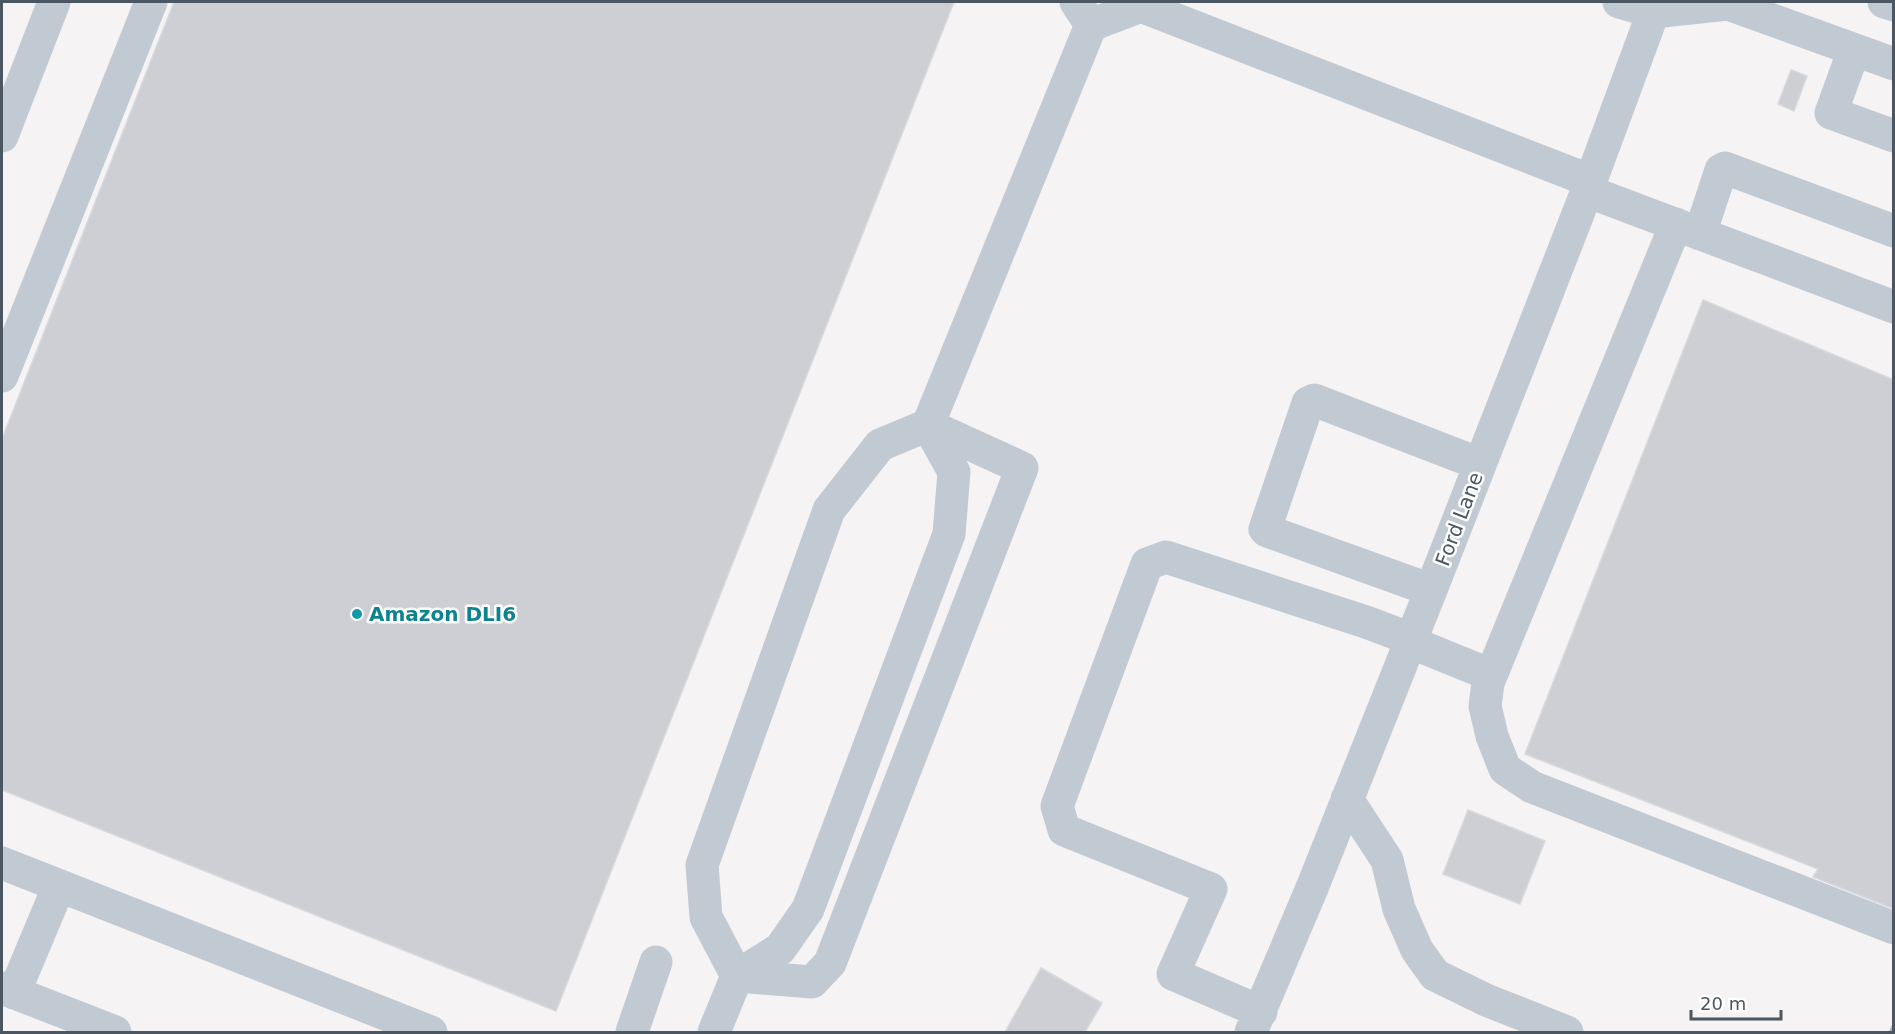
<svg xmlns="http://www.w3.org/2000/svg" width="1895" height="1034" font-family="'DejaVu Sans',sans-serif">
<rect width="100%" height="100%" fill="#f5f3f3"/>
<path fill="#cdcfd5" stroke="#d7d9de" stroke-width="1.5" d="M174 2H954L556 1011 2 790V439Z
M1791 70 1807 76 1794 111 1778 104Z
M1703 300 1894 380V909L1813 877 1818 869 1525 754Z
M1468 810 1545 841 1520 904 1443 874Z
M1041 968 1102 1003 1085 1032H1005Z"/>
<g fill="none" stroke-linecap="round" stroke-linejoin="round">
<path stroke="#c1cad2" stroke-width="33" d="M1076 2 1091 25
M1619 2 1653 12 1728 4 1894 64
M1884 2 1894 5
M1854 50 1831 113 1894 136
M2 136 54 2
M1587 191 1894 307
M1676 224 1488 683 1485 706 1492 736 1505 769 1532 787 1894 928
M1700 234 1721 170 1725 168 1894 231
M2 376 151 2
M928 425 1022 468 830 963 812 982 737 976 706 917 702 865 829 510 880 445Z
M1431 590 1267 531 1265 529 1308 403 1314 400 1480 464
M1410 642 1491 675
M1347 799 1387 860 1399 909 1417 950 1435 975 1486 1000 1567 1032
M2 863 431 1032
M2 988 115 1032
M14 993 59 886
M1261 1012 1173 974 1211 889 1064 830 1057 806 1147 564 1166 557 1366 622 1411 639
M632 1032 656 962
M714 1032 737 976 780 949 808 909 949 534 954 472 928 425 1091 25 1141 6 1591 181
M1251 1032 1312 888 1431 590 1587 191 1657 2"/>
<path stroke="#b5b8bd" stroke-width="4.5" d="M1891 1032 1894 1026"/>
</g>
<circle fill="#0f9aa8" stroke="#fff" stroke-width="2" cx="357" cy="614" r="6"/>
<g text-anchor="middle" stroke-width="5" stroke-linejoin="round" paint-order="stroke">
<g font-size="20" fill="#4a5661" stroke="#fff">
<text transform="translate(1459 519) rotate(-69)" y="7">Ford Lane</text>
</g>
<g font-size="20" font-weight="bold" fill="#0d838f" stroke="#fff" text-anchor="start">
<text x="369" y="621">Amazon DLI6</text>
</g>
</g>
<rect width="1895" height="1034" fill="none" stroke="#4a5661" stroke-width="6"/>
<path d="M1691 1010v9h90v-9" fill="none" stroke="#4a5661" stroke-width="3"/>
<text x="1700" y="1010" font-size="18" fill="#4a5661" stroke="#ffffff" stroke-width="4.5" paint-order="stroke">20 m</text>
</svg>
